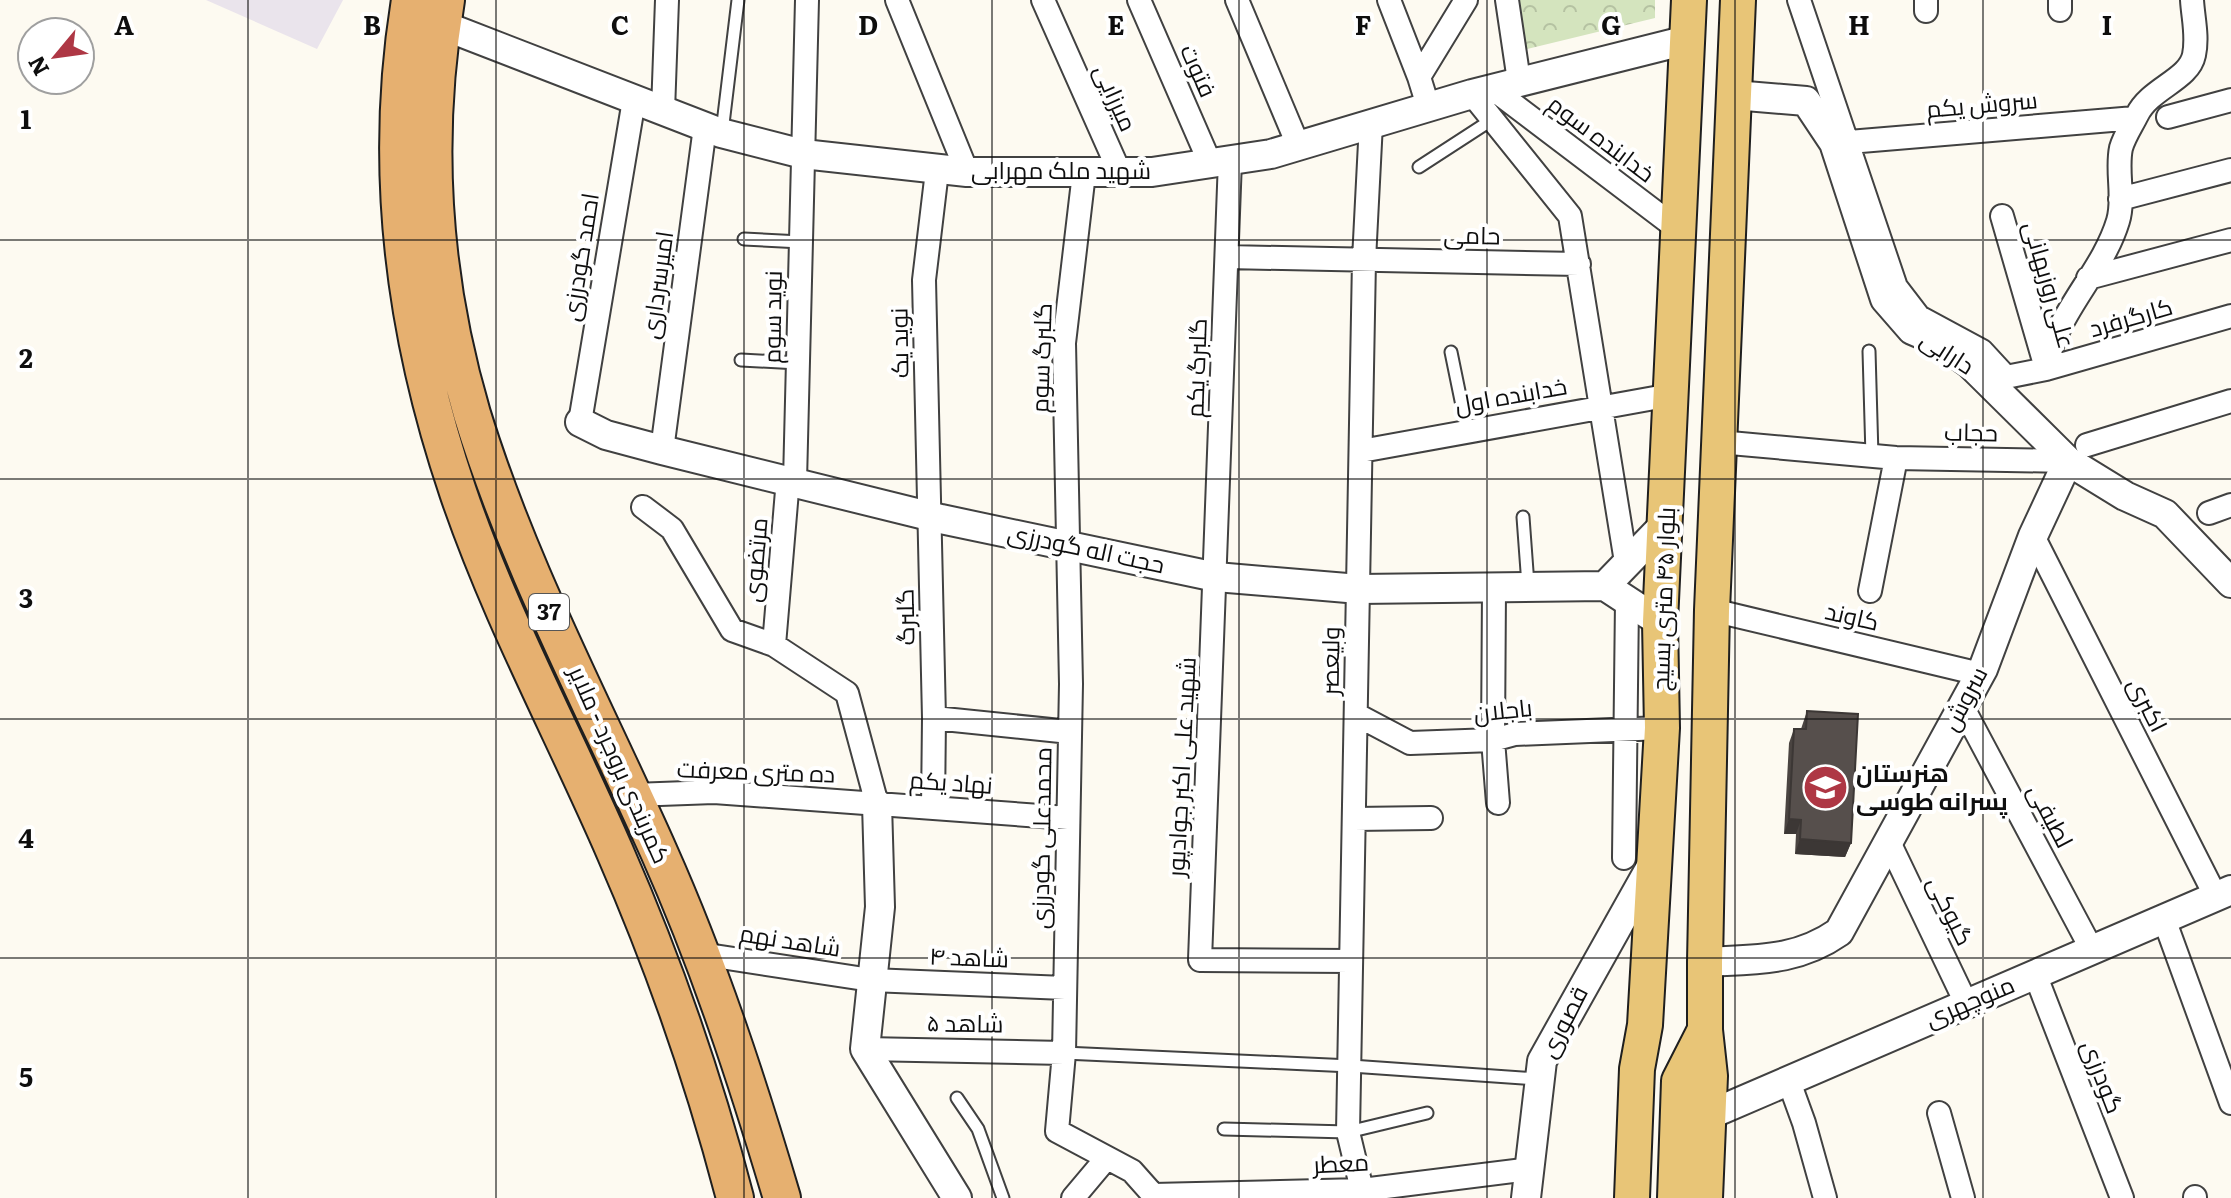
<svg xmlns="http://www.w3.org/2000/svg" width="2231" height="1198" font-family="Literata,Cairo,serif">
<defs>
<pattern id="park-crowns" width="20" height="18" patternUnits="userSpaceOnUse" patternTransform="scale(2)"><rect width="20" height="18" fill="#d4e4be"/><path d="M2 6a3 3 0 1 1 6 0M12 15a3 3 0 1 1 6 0" fill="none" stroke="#b5c2a2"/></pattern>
</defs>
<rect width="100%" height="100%" fill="#fdfaf1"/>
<path fill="#eae4ec" d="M206 0H343L317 49Z"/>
<path fill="url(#park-crowns)" d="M1514 0H1655V18L1519 51Z"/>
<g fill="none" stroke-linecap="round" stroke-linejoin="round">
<defs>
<path id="service" d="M722 132 738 0
M1419 167 1493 119
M744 239 801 242
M1869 351 1872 456
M1451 352 1467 430
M741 360 798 363
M1523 517 1528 585
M1064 1053 1351 1066 1538 1079
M957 1098 978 1129 1003 1198
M1224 1129 1348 1132 1427 1113"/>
<path id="minor" d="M897 0 967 172
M1043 0 1120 173
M1139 0 1210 163
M1237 0 1298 145
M1389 0 1419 77
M1507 0 1519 81
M1799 0 1896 287 1919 317 1982 351 2006 377 2046 369 2231 316
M2060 10V0
M1926 11V0
M1493 89 1679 230
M1472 94 1570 216 1626 562
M1428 106 1419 77 1466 0
M663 111 667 0
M2168 117 2231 100
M1837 143 2135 118
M1230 160 1200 960 1351 961
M1084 173 1064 343 1071 684 1064 1053 1057 1131 1132 1171 1156 1198
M2120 199 2231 170
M2002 216 2046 368
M1227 257 1579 264
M2088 278 2231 240
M2046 369C2055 313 2102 274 2118 221 2125 198 2116 171 2121 148 2124 137 2132 125 2137 115 2150 88 2189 80 2194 55 2198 36 2193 18 2192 0
M580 422 634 100
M1719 442 1896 458 2068 461
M2087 445 2231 401
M662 450 705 127
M1361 451 1671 395
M795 481 807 0
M643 507 672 529 732 630 774 645 847 693 877 804
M2209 513 2231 505
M2033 536 2216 897
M1494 590 1493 740 1498 803
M1870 591 1896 458
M1712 610 1980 674
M774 645 788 479
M1962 706 2092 950
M1357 715 1410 743 1493 740 1515 734 1662 728
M934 718 1070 732
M633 795 714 792 1068 818
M933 808 934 718 924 280 937 171
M1354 819 1431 818
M1888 840 1966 1003
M1624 858 1627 601
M2164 919 2231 1103
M701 954 871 980 1065 988
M2035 974 2122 1198
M865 1049 1064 1053
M1788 1079 1804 1123 1825 1198
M1939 1113 1963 1198
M1153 1195 1362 1190 1530 1169
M2195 1197V1198
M1073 1198 1105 1160
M1364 1198 1348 1132 1364 260 1371 123"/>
<path id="tertiary" d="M442 25 721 133 803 154 967 172H1152L1271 154 1472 94 1687 40
M1734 95 1806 101 1834 143 1885 299 1912 330 1940 342 1969 363 2068 461 2125 496 2165 514 2231 583
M580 422 606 435 662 450 941 519 1216 577 1359 589 1605 586 1666 523
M1605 586 1660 622
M877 804 880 907 865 1049 957 1198
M1705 962C1756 959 1796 962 1839 932L1983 669 2033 536 2068 461
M1709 1115 2231 890
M1526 1198 1542 1061 1653 863"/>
<path id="primary" d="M1632 1198 1637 1069 1645 1025 1662 728 1660 622 1689 0
M1675 1198 1679 1081 1705 1030
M1705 1198 1710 1076 1705 1030V962L1712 610 1738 0"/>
<path id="trunk" d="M410 0C383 166 404 333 458 492 500 616 563 732 615 852 664 964 704 1079 735 1198
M446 0C423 139 432 279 472 414 518 565 595 708 659 852 709 964 747 1080 782 1198"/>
</defs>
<use href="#service" stroke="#414141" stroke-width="15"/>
<use href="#minor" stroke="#414141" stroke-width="26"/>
<use href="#tertiary" stroke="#414141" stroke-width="32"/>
<use href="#primary" stroke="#1f1f1f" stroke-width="38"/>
<use href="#trunk" stroke="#1f1f1f" stroke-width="40"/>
<use href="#service" stroke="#fff" stroke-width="11"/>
<use href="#minor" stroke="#fff" stroke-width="22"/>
<use href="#tertiary" stroke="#fff" stroke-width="28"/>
<use href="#primary" stroke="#e8c577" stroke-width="34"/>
<use href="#trunk" stroke="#e6b070" stroke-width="36"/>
</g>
<path fill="#4a4441" d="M1807 711 1851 843 1845 857 1795 854 1796 834H1784L1789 743 1794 729H1801Z"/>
<path fill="#3c3735" d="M1789 819 1801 820 1796 834H1784Z
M1800 839 1851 843 1845 857 1795 854Z"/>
<path fill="#564f4c" stroke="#3c3735" stroke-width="2" d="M1807 711 1858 714 1851 843 1800 839 1801 820 1789 819 1794 729H1806Z"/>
<path fill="none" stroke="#0e0e0e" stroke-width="2" stroke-opacity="0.55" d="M248 0V1198M496 0V1198M744 0V1198M992 0V1198M1239 0V1198M1487 0V1198M1735 0V1198M1983 0V1198M0 240H2231M0 479H2231M0 719H2231M0 958H2231"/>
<defs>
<symbol id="school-disc" viewBox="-11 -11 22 22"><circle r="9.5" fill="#ae3744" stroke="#fff"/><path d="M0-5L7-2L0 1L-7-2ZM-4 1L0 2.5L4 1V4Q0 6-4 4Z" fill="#fff"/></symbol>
</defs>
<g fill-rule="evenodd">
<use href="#school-disc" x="1800" y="762" width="51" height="51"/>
</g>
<g text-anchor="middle" stroke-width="8" stroke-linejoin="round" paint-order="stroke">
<rect fill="#fff" stroke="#565656" stroke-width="2" x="529" y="594" width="40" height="36" rx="6"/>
<g font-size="22" font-weight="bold" fill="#0e0e0e">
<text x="549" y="620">37</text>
</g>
<g font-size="24" fill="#0e0e0e" stroke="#fff">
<text transform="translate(1198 71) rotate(66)" y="8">فتوت</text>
<text transform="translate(1115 98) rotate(66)" y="8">میرزایی</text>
<text transform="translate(1982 105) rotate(-5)" y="8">سروش یکم</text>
<text transform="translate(1601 139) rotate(37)" y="8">خدابنده سوم</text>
<text x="1061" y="179">شهید ملک مهرابی</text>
<text transform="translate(1472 236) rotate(1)" y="8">حامی</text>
<text transform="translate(581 257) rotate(-81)" y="8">احمد گودرزی</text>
<text transform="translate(658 285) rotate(-82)" y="8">امیرسرداری</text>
<text transform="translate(2049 285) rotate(74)" y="8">علی روزبهانی</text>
<text transform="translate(773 317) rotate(-89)" y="8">نوید سوم</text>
<text transform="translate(2131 318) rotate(-16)" y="8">کارگرفرد</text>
<text transform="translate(900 343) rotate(-91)" y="8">نوید یک</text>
<text transform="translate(1947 353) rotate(33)" y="8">دارابی</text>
<text transform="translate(1042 358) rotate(-88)" y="8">گلبرگ سوم</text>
<text transform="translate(1197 368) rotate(-88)" y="8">گلبرگ یکم</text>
<text transform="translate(1511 396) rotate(-10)" y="8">خدابنده اول</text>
<text transform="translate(1971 433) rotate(1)" y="8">حجاب</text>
<text transform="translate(1086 549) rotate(12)" y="8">حجت اله گودرزی</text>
<text transform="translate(756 560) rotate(-85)" y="8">مرتضوی</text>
<text transform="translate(1664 599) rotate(-88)" y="8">بلوار ۴۵ متری بسیج</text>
<text transform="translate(906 617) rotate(-91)" y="8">گلبرگ</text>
<text transform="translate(1852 617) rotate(13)" y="8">کاوند</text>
<text transform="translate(1331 661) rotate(-89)" y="8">ولیعصر</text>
<text transform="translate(1965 699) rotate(-62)" y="8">سروش</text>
<text transform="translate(2147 705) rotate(63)" y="8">اکبری</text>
<text transform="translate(1503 711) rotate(-6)" y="8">باجلان</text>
<text transform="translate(619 765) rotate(66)" y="8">کمربندی بروجرد - ملایر</text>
<text transform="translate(1182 767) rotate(-87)" y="8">شهید علی اکبر جوادپور</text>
<text transform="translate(756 772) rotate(2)" y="8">ده متری معرفت</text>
<text transform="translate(951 783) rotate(4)" y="8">نهاد یکم</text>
<text transform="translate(2050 816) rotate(62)" y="8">لطیفی</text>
<text transform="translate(1042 838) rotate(-89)" y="8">محمدعلی گودرزی</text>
<text transform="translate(1950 911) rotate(64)" y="8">گیوکی</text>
<text transform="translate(790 941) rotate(9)" y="8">شاهد نهم</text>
<text transform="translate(969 958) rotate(2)" y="8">شاهد ۴</text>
<text transform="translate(1970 1002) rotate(-23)" y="8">منوچهری</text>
<text transform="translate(1564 1022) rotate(-63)" y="8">قصوری</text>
<text transform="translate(965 1024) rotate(1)" y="8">شاهد ۵</text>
<text transform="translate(2102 1077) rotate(69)" y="8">گودرزی</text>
<text transform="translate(1341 1164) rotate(-3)" y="8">معطر</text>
</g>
<g font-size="24" font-weight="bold" fill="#0e0e0e" stroke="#fff" text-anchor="start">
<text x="1856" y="782">هنرستان<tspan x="1856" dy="28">پسرانه طوسی</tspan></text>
</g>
</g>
<g font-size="26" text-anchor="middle" font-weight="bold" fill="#0e0e0e" stroke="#fff" stroke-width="8" stroke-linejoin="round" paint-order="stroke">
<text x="124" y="35">A</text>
<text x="372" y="35">B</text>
<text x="620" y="35">C</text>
<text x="868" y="35">D</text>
<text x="1116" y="35">E</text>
<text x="1363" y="35">F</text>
<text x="1611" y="35">G</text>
<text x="1859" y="35">H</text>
<text x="2107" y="35">I</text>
<text x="26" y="129">1</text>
<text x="26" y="368">2</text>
<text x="26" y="608">3</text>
<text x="26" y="848">4</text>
<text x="26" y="1087">5</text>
</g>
<g transform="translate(56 56) rotate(241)"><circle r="38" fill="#ffffff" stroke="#9f9f9f" stroke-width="2"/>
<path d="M0-6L14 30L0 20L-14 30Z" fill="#ae3744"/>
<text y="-12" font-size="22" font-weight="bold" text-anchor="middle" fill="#0e0e0e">N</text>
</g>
</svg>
